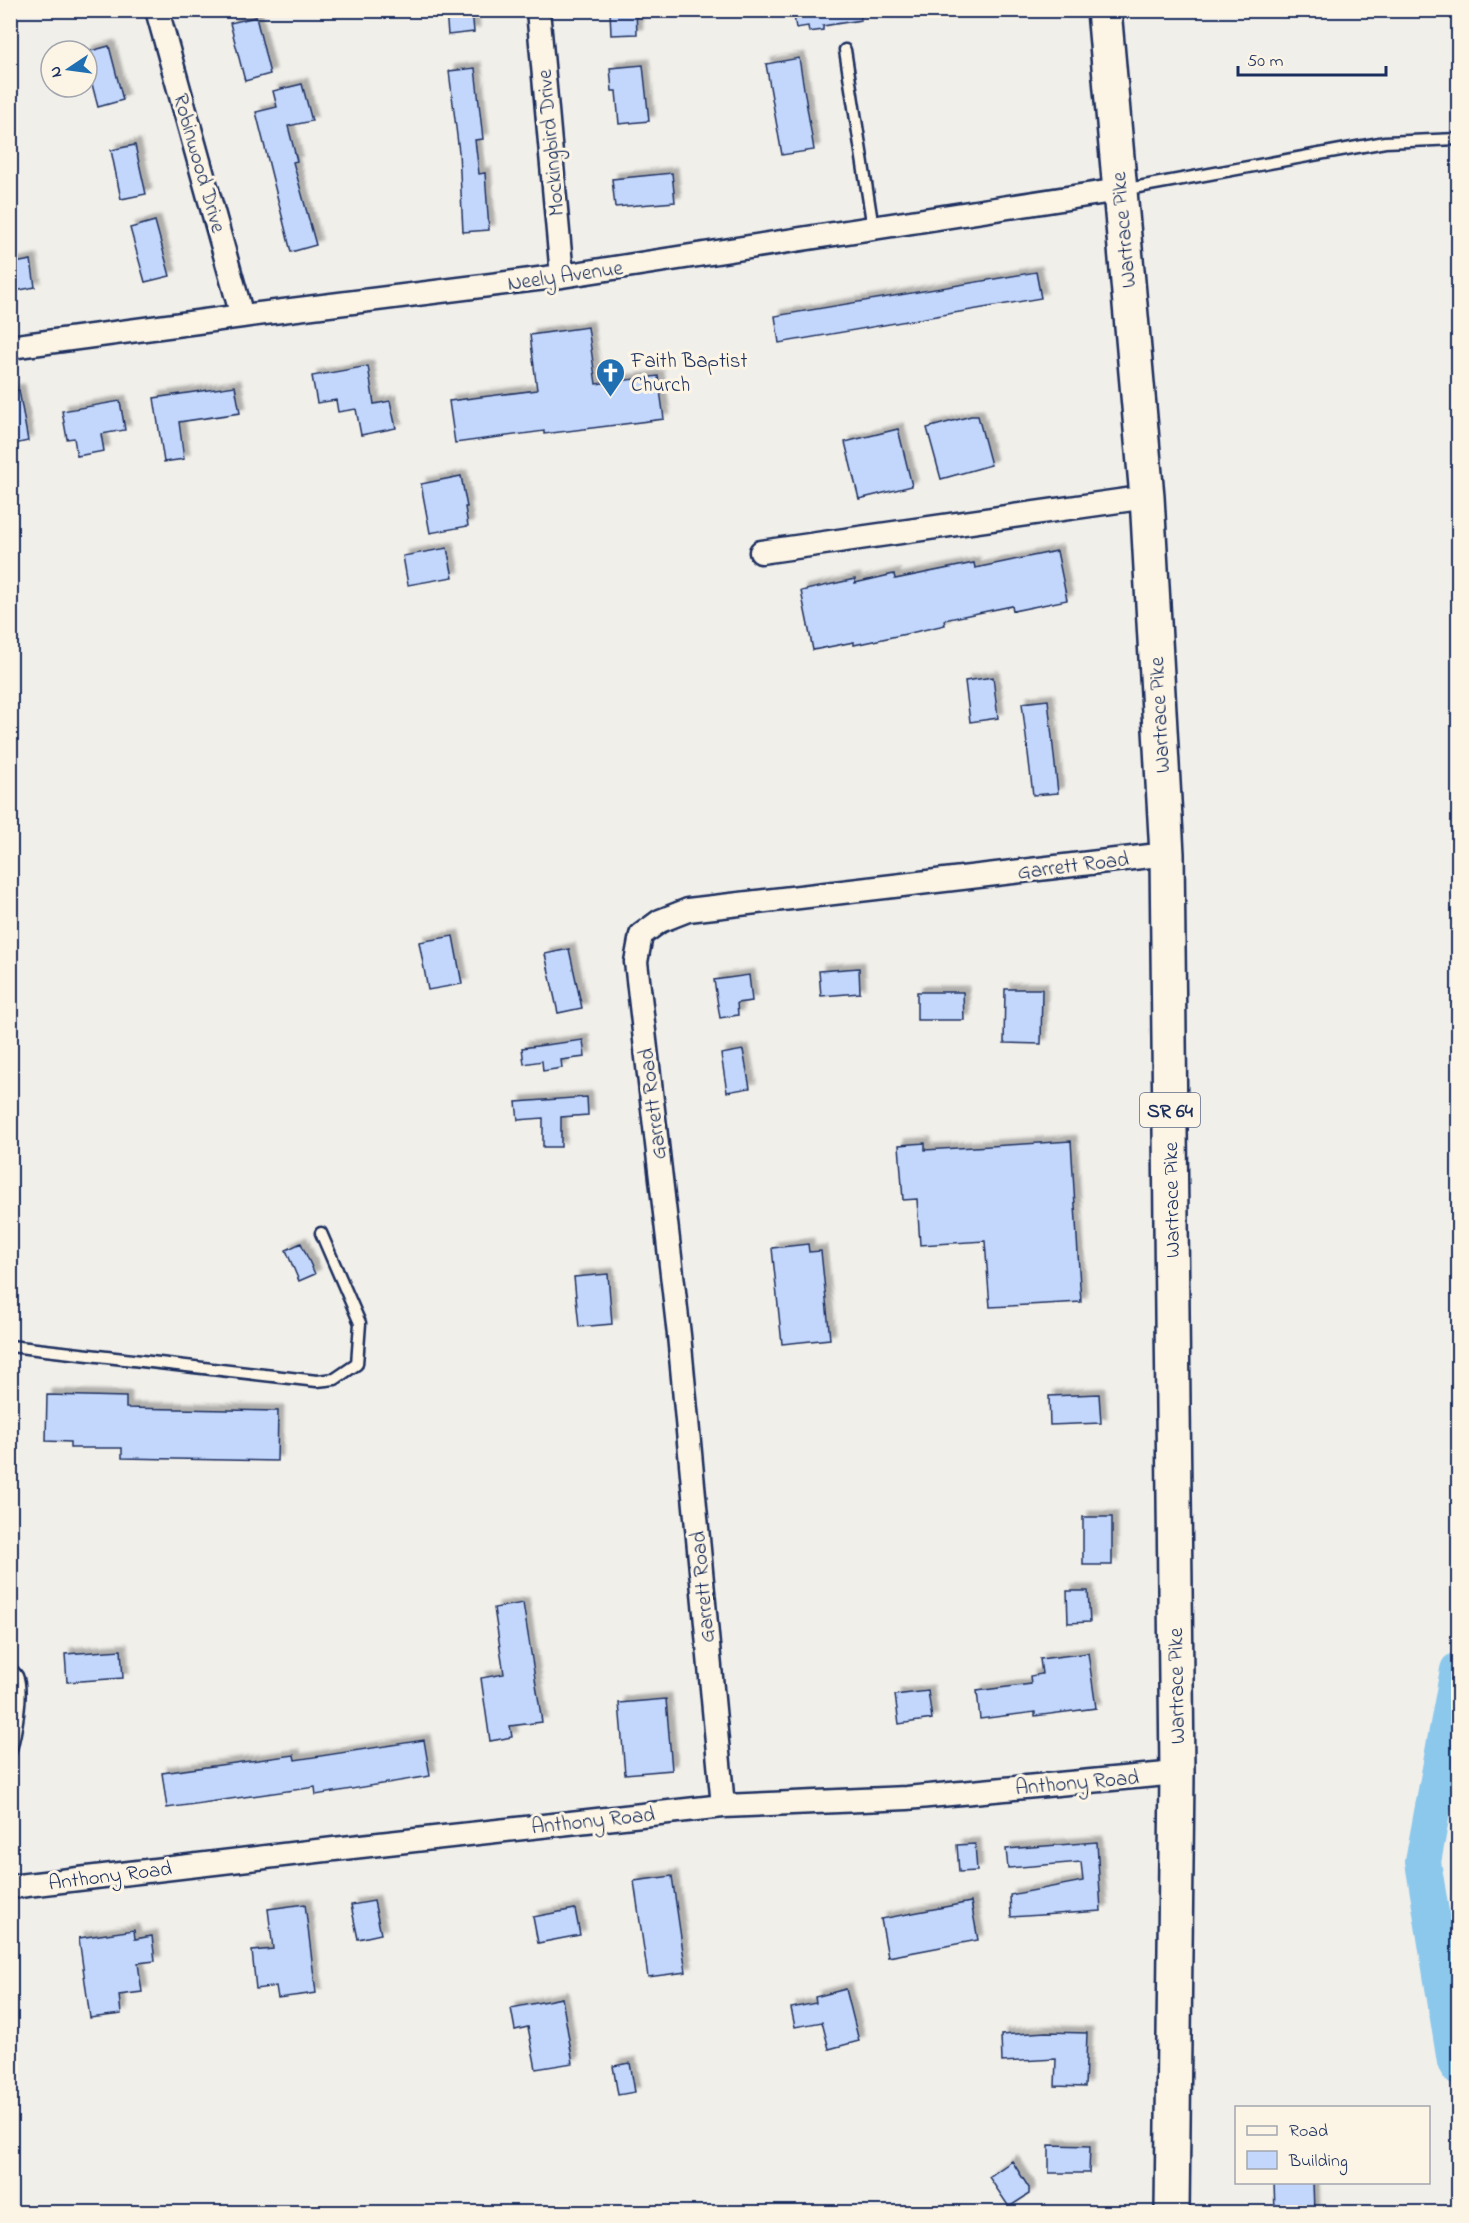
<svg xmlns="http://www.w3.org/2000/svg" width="1469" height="2223" font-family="'Indie Flower',sans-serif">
<defs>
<filter id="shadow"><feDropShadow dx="5.5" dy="-5.5" stdDeviation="1.5" flood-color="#0004"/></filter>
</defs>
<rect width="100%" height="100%" fill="#f1efea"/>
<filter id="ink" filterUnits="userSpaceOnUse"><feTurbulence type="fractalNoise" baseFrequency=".0167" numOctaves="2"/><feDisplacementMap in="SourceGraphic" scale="12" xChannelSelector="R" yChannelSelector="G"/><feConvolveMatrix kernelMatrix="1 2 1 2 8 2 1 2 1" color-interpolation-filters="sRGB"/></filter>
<g filter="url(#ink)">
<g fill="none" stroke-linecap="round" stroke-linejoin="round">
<path stroke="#8cc8ec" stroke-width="36" d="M1458 1670 1423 1862 1455 2062 1458 2067"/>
</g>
<path fill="#c3d7fc" stroke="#1b2f5e" stroke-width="1.5" filter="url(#shadow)" d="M446 10H472L474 32 448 35Z
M610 10H636L637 34 611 35Z
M793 10H860L861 20 823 26V30L809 32 808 26 796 28Z
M256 17 270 74 245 81 230 23Z
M109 46 123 100 98 107 87 65V52Z
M799 58 814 150 782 155 766 64Z
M643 65 649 121 619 124 616 91H612L610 68Z
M475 68 483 139 475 140 479 174 485 173 489 230 463 232 459 152 449 71Z
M302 84 312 121 288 126 297 161 293 162 316 245 291 252 256 112 277 107 273 91Z
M135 145 146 194 121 199 111 150Z
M672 173 675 202 615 207 612 179Z
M155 221 170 276 145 282 130 228Z
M31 260 35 287 10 292V264Z
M1036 272 1041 298 779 343 775 316Z
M588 327 596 384 658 376 664 419 544 434V431L455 443 449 401 537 390 530 335Z
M368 366 374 404 390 401 396 428 361 435 356 409 338 412 336 400 317 403 312 376Z
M235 386 240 413 179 422 184 459 164 462 154 398Z
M19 390 28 441 10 445V391Z
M120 401 125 430 101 434 104 451 77 456 74 438 67 439 62 411Z
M971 416H978L991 465 941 479 927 428Z
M898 429 912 486 859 499 845 442Z
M461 476 467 507H465L468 526 430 533 421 484Z
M447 548 453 577 408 585 403 556Z
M1057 551 1067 600 1013 611 1012 606 944 620 945 625 906 634 854 645V642L813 650 801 591 855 579V583L894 574 895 579 974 563 975 568Z
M993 677 998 718 970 722 965 681Z
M1048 700 1058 793 1033 795 1022 703Z
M453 936 462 984 428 990 419 942Z
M569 949 582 1008 558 1013 545 954Z
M859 968 860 993 821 996 819 971Z
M749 975 752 1001 737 1003 738 1015 720 1018 714 980Z
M1005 989H1042L1041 1044 1004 1043Z
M917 992H963L964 1020H917Z
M583 1040 585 1057 561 1060 562 1068 543 1071 542 1061 524 1064 522 1048Z
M743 1050 750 1088 727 1092 721 1054Z
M587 1097 588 1115 561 1117V1147H543V1118L518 1120 516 1102Z
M1071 1141 1081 1302 990 1307 985 1241 920 1245 917 1199 903 1200 899 1145 925 1143V1150Z
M301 1243 315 1274 299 1281 286 1250Z
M808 1244 809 1252 821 1251 830 1339 782 1344 772 1248Z
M608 1274 612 1324 579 1327 574 1277Z
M1099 1394 1101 1423 1050 1425 1049 1396Z
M47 1395 126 1397V1408L278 1411 277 1461 122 1458V1448H70V1442L46 1441Z
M1083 1517H1112V1565H1083Z
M1067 1591H1088L1090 1622 1068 1623Z
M523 1603 542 1722 510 1726 512 1737 490 1741 481 1678 504 1674 494 1608Z
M121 1650 123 1678 67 1682 65 1654Z
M1088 1653 1096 1708 1035 1716V1712L980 1719 977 1691 1031 1684 1030 1676 1042 1674 1040 1659Z
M928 1691 932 1719 899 1724 895 1695Z
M666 1699 672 1770 625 1774 619 1703Z
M424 1740 430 1776 316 1795 315 1787 167 1808 162 1773 294 1755 295 1760Z
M1097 1842 1101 1911 1011 1917 1010 1895 1083 1881 1081 1862 1008 1868 1006 1849Z
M975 1844 977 1871 959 1872 957 1845Z
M672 1876 686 1972 648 1977 634 1881Z
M374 1901 381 1934 358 1939 351 1905Z
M971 1902 978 1940 888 1957 881 1919Z
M305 1904 316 1993 278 1998 276 1986 256 1989 252 1951 273 1949 268 1909Z
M575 1909 580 1935 538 1943 533 1917Z
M134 1930 135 1939 152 1936 155 1961 138 1963 142 1992 119 1995 121 2014 90 2018 79 1938Z
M846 1989 859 2041 829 2049 822 2022 795 2027 791 2008 816 2003 815 1997Z
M562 1998 573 2063 536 2069 528 2027 515 2030 511 2008Z
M1046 2032 1087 2033 1085 2087 1055 2086 1056 2059 1002 2062 1001 2035Z
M630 2063 635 2092 618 2095 613 2066Z
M1049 2145 1090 2146 1089 2173H1049Z
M1012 2161 1029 2188V2194L1009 2207 989 2177Z
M1274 2182H1313L1314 2212H1275Z"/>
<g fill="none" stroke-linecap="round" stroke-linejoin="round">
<defs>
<path id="lane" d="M845 50 873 228
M1122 190 1385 142 1458 139
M10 1346 317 1381 335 1379 357 1364 360 1323 321 1233
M10 1668C13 1671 15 1673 17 1676 24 1692 15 1736 10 1753"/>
<path id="street" d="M157 10 242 316
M538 10 562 276
M10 347 242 316 562 276 1119 190
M761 552 1147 497
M723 1806 679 1335 636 962 641 935 660 921 688 910 1167 854
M10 1887 334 1849 723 1806 907 1798 1177 1773"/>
<path id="primary" d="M1104 10 1147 497 1167 854 1177 1773 1172 2212"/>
</defs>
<use href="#lane" stroke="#1b2f5e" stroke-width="15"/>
<use href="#street" stroke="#1b2f5e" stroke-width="27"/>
<use href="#primary" stroke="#1b2f5e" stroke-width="38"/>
<use href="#lane" stroke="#fcf5e5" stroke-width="10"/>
<use href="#street" stroke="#fcf5e5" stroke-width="22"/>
<use href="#primary" stroke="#fcf5e5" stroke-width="33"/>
</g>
</g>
<defs>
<symbol id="church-pin" viewBox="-11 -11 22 30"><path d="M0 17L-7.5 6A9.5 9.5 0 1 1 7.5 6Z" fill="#1f6fb2" stroke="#fcf5e5"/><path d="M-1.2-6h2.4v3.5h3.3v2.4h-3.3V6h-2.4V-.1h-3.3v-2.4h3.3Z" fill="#fff"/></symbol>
</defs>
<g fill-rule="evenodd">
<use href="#church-pin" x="594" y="356" width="33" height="45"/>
</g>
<g text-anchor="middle" stroke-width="6" stroke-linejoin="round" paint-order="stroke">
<rect fill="#fcf5e5" stroke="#5e6a86" stroke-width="1.5" x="1140" y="1093" width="60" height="34" rx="4.5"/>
<g font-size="20" font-weight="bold" fill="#1b2f5e">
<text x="1170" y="1117">SR 64</text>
</g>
<g font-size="21" fill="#1b2f5e" stroke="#fcf5e5">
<text transform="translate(550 143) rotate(-95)" y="7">Mockingbird Drive</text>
<text transform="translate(200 163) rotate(74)" y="7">Robinwood Drive</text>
<text transform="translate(1123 230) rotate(-95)" y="7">Wartrace Pike</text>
<text transform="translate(565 275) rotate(-8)" y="7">Neely Avenue</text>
<text transform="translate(1159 715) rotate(-93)" y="7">Wartrace Pike</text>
<text transform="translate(1073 865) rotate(-7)" y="7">Garrett Road</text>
<text transform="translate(652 1104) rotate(-97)" y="7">Garrett Road</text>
<text transform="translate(1171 1200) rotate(-91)" y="7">Wartrace Pike</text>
<text transform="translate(702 1587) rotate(-95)" y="7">Garrett Road</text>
<text transform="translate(1176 1686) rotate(-91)" y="7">Wartrace Pike</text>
<text transform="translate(1077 1782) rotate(-5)" y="7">Anthony Road</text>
<text transform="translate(593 1820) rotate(-6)" y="7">Anthony Road</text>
<text transform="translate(110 1875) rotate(-7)" y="7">Anthony Road</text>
</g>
<g font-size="21" fill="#1b2f5e" stroke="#fcf5e5" text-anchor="start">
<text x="631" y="367">Faith Baptist<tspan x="631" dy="24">Church</tspan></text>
</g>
</g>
<rect width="1469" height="2223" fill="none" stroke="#fcf5e5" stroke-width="36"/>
<rect x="18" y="18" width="1433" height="2187" fill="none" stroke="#1b2f5e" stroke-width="2" filter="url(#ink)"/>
<rect x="1235" y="2106" width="195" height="78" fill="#fcf5e5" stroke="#a2a6af" stroke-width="1.5"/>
<rect x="1247" y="2126" width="30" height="9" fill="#fcf5e5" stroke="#a2a6af" stroke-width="1.5"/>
<text x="1289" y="2136" font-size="18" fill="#1b2f5e">Road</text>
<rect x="1247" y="2151" width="30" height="18" fill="#c3d7fc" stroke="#a2a6af" stroke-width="1.5"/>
<text x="1289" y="2166" font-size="18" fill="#1b2f5e">Building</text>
<g transform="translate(69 69) rotate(257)"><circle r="28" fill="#fcf5e5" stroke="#a2a6af" stroke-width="1.5"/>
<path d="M0-4.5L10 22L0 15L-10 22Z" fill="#1f6fb2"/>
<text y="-9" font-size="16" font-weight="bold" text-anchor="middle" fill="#1b2f5e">N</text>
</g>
<path d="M1238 66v9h148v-9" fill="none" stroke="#1b2f5e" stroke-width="3"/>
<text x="1247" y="66" font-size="18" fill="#1b2f5e" stroke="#fcf5e5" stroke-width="4.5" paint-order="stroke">50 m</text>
</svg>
